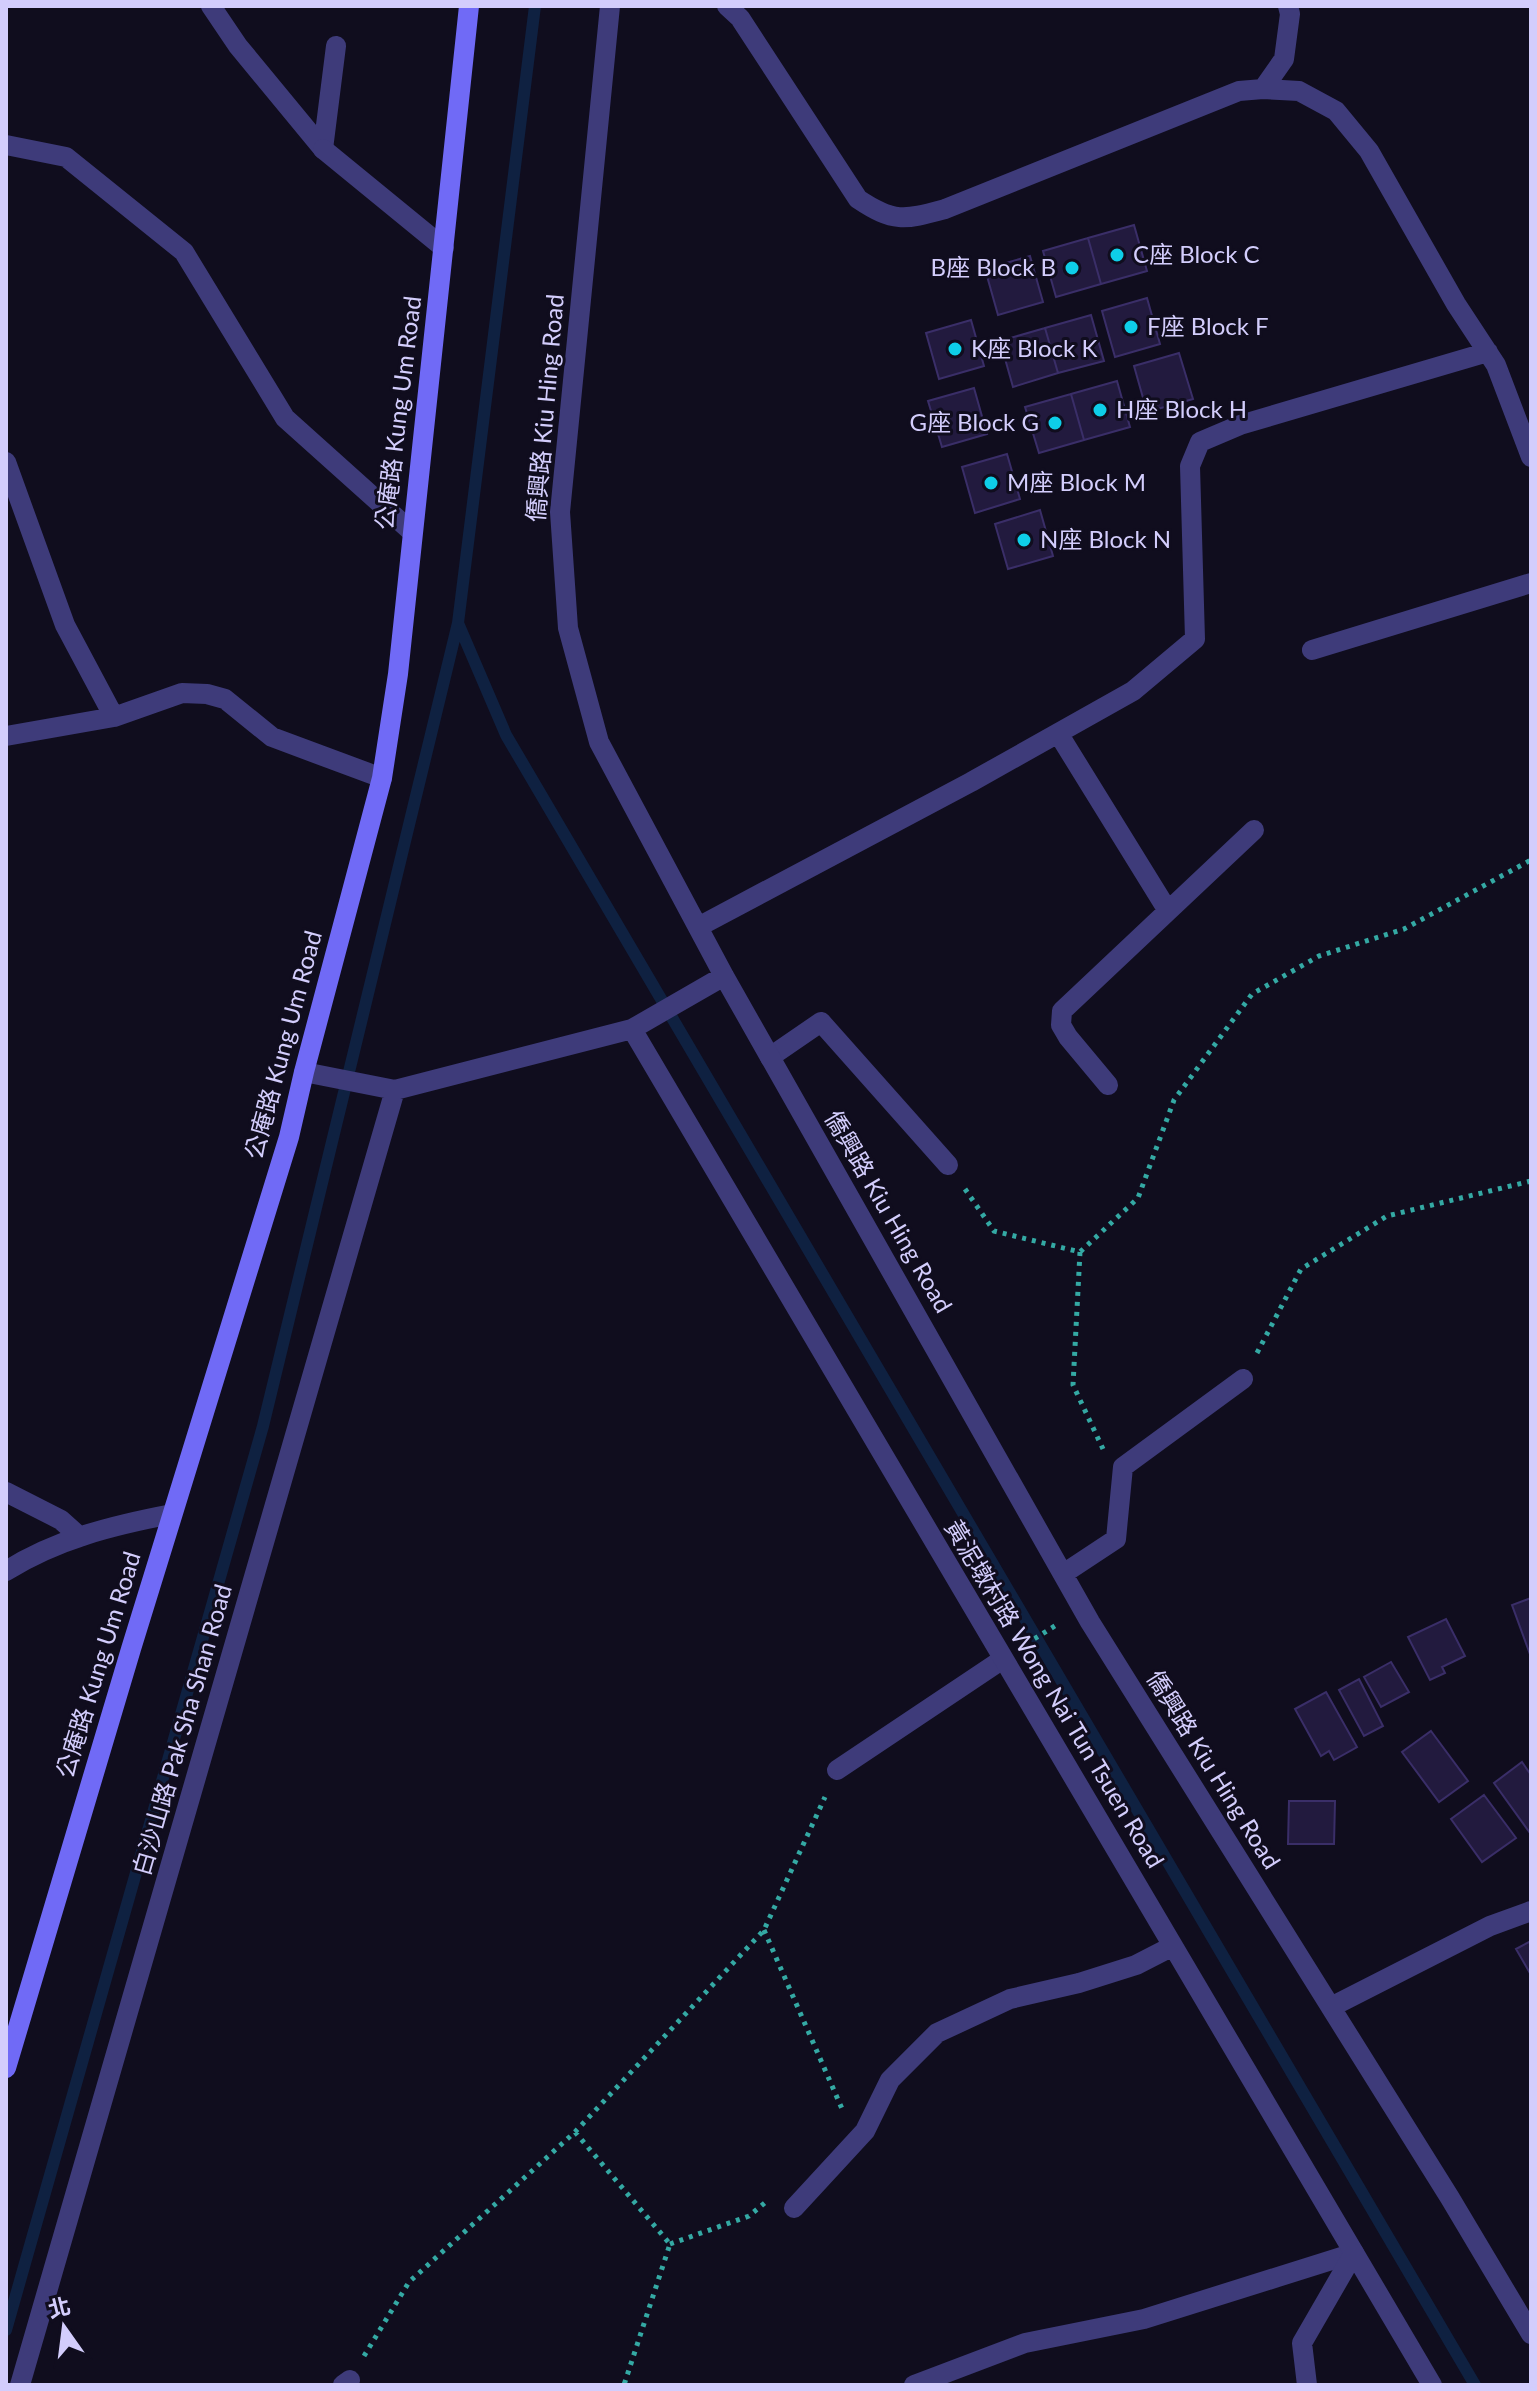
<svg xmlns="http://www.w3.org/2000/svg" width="1537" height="2391" font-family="Lato,'Noto Sans TC',sans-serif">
<rect width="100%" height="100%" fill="#100d1e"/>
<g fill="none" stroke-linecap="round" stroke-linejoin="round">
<path stroke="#0f2141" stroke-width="12" d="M458 623 506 735 1475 2385
M6 2330 263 1426 458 623 535 6"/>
</g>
<path fill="#221a3e" stroke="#3a2e68" stroke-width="2" d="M1134 225 1147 271 1101 284 1088 238Z
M1088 238 1101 284 1056 297 1043 251Z
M1030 256 1043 302 998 315 985 269Z
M1147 298 1160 344 1115 357 1102 311Z
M1091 315 1104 361 1058 373 1045 328Z
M971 320 984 366 939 379 926 333Z
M1045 328 1058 373 1013 387 1000 341Z
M1179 353 1193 399 1147 412 1134 366Z
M1117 381 1130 427 1084 440 1071 394Z
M974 388 987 434 942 447 928 401Z
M1071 394 1084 440 1039 453 1025 407Z
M1007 454 1020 499 975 513 962 467Z
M1040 510 1053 556 1008 569 995 524Z
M1531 1598V1657L1512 1605Z
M1446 1619 1465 1656 1442 1667 1445 1673 1430 1680 1408 1637Z
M1391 1662 1409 1692 1381 1707 1364 1677Z
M1359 1679 1383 1726 1364 1736 1339 1690Z
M1326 1692 1357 1747 1334 1760 1329 1751 1321 1756 1295 1709Z
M1431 1731 1468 1781 1439 1802 1402 1752Z
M1522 1762 1531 1775 1530 1833 1494 1783Z
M1484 1795 1516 1838 1482 1862 1451 1819Z
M1289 1801H1335L1334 1844H1288Z
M1531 1941V1975L1516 1949Z"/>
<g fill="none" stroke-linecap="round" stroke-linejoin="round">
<path stroke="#34a9a4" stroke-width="5" stroke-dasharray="4 6" stroke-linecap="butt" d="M965 1189 994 1231 1080 1252 1138 1198 1174 1100 1252 994 1319 956 1404 929 1531 860
M1080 1252 1073 1385 1103 1449
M1257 1353 1301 1269 1387 1216 1531 1181
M1026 1644 1058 1624
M764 1930 843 2111
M575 2132 670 2244 624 2385
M670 2244 749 2216 767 2201
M364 2356 409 2282 575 2132 764 1930 825 1797"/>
<path stroke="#3e3b7a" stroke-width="20" d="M211 6 238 46 323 149
M323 149 336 46
M1312 650 1531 583
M770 1057 821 1022 948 1165
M837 1770 1003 1659
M914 2385 1025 2343 1144 2319 1354 2253"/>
<path stroke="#3e3b7a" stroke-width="20" d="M610 6 560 512 568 628 599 742 724 976 1090 1622 1450 2198 1531 2334
M727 6 740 18 858 199C894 223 904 220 945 209L1239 91 1263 89 1299 91 1336 111 1369 151 1456 304 1496 365 1531 457
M1263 89 1284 59 1290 14 1288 6
M6 145 66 157 184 252 285 418 411 531
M323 149 444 248
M6 462 65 625 114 717
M1058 733 1168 911
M6 736 114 717 182 693 207 694 225 699 272 737 382 778
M698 927 971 782 1133 691 1195 639 1190 466 1200 442 1240 425 1488 352
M632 1029 724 976
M304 1072 395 1090 632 1029 1432 2385
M1108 1085 1068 1037 1061 1025 1062 1011 1254 830
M6 1492 61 1520 80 1537
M6 1571C57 1539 114 1525 172 1514
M1063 1574 1116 1539 1123 1467 1243 1379
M1331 2007 1490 1926 1531 1911
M794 2208 865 2131 890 2080 937 2033 1010 1999 1079 1983 1136 1965 1173 1946
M20 2385 395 1090
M343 2385 350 2380
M1307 2385 1302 2343 1354 2253"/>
<path stroke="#706af6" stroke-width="20" d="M6 2068 131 1649 289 1137 304 1072 382 778 398 674 469 6"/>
</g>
<g fill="#0ecee8" stroke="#100d1e" stroke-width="3">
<circle cx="1117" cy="255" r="8"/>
<circle cx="1072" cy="268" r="8"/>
<circle cx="1131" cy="327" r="8"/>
<circle cx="955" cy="349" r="8"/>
<circle cx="1100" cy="410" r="8"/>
<circle cx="1055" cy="423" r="8"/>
<circle cx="991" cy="483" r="8"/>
<circle cx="1024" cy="540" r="8"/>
</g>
<g text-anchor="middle" stroke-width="6" stroke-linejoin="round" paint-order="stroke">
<g font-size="24" fill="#d3cdfc" stroke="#100d1e" text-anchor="start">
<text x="1133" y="263">C座 Block C</text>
<text x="1056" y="276" text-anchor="end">B座 Block B</text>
<text x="1147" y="335">F座 Block F</text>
<text x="971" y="357">K座 Block K</text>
<text x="1116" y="418">H座 Block H</text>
<text x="1039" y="431" text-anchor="end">G座 Block G</text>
<text x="1007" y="491">M座 Block M</text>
<text x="1040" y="548">N座 Block N</text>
</g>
<g font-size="24" fill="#d3cdfc" stroke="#100d1e">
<text transform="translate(546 408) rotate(-85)" y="8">僑興路 Kiu Hing Road</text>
<text transform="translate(399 413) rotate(-83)" y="8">公庵路 Kung Um Road</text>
<text transform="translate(284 1045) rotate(-75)" y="8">公庵路 Kung Um Road</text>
<text transform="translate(888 1212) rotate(60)" y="8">僑興路 Kiu Hing Road</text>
<text transform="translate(99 1665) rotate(-73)" y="8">公庵路 Kung Um Road</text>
<text transform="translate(1054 1694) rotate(59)" y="8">黃泥墩村路 Wong Nai Tun Tsuen Road</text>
<text transform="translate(183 1730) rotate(-74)" y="8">白沙山路 Pak Sha Shan Road</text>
<text transform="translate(1213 1770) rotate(58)" y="8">僑興路 Kiu Hing Road</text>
</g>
</g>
<rect width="1537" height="2391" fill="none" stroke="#d3cdfc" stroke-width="16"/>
<g transform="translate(64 2327) rotate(346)" stroke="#100d1e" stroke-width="6" paint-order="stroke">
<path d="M0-6L14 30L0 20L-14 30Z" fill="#d3cdfc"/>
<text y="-12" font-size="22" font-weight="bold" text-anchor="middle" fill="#d3cdfc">北</text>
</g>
</svg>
